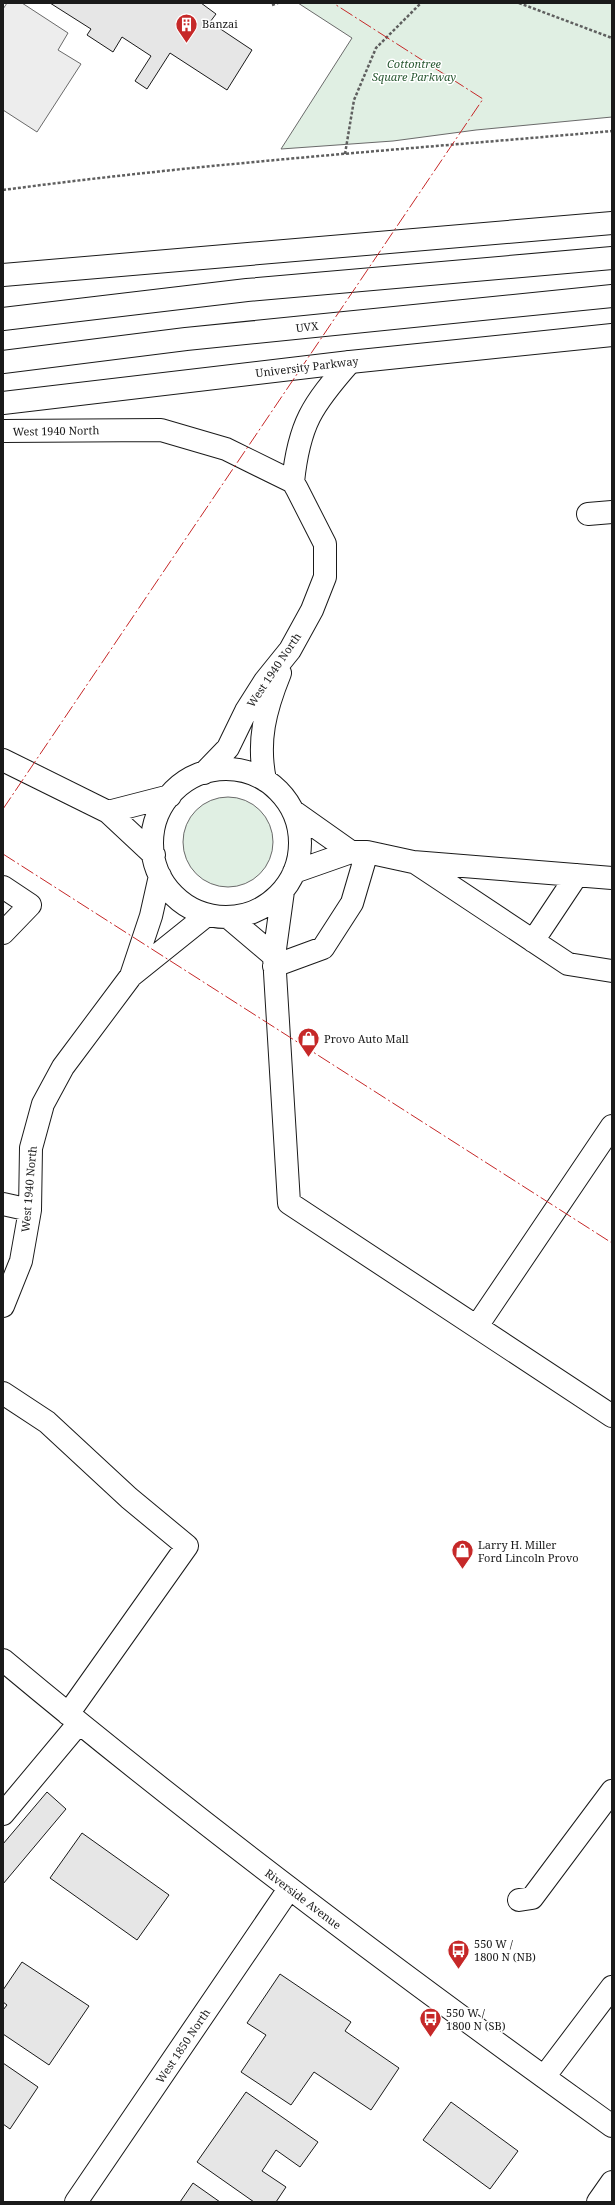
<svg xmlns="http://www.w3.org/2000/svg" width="615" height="2205" font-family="'Noto Serif',serif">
<rect width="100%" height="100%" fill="#fff"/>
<path fill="#e0efe3" stroke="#6a6a6a" d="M298 3H612V117L476 130 393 141 281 149 352 38Z
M183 842a45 45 0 1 1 90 0a45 45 0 1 1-90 0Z"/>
<path fill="#ededed" stroke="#6a6a6a" d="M7 3H22L68 33 58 50 81 64 37 132 3 110V9Z"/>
<path fill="#e6e6e6" stroke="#1a1a1a" d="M50 3H201L216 14 210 22 252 50 227 90 170 53 147 89 135 81 151 56 122 37 113 52 87 35 91 29Z
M47 1792 66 1809 3 1884V1844Z
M82 1833 169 1895 137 1940 50 1878Z
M22 1962 89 2006 49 2065 3 2034V2010L7 2005 3 2002V1990Z
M280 1974 351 2022 345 2031 399 2068 371 2110 314 2072 291 2105 241 2072 266 2035 247 2023Z
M3 2063 38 2087 10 2129 3 2124Z
M246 2092 318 2142 300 2167 276 2150 262 2171 286 2187 276 2202H254L197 2162Z
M451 2102 518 2151 490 2189 423 2140Z
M193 2183 220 2202H180Z"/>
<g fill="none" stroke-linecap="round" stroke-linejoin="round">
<defs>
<path id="minor" d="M3 319 247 290 612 258
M3 362 186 339 612 296
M3 431 161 430 226 449 293 482 297 489 325 544V577L312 610 290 650 265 681 246 711 228 748 204 773
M293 482C299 424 312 405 350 362
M588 514 612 512
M3 760 108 812 154 855
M152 843a74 74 0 1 1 148 0a74 74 0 1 1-148 0Z
M265 780C257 741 265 710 280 673
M293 811 351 852
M108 812 170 796
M416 863 568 964 612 971
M294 872 351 852H367L413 862 612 878
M3 887 30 905 3 933
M283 891 274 956 289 1203 612 1416
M228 917 274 956
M533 941 577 875
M274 966 323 948 352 903 367 852
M131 976 151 916 160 876
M3 1204 30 1210
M3 1306 21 1261 30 1210 31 1148 43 1104 63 1067 131 976 207 915
M477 1326 612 1126
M3 1393 47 1422 129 1498 187 1546 68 1714
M3 1660C199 1824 404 1977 612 2126
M3 1814 79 1723
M519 1900 532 1898 612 1791
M544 2077 612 1987
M76 2202 289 1889
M598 2202 612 2182"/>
<path id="major" d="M3 275 612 223
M3 403 350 362 612 335"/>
</defs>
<use href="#minor" stroke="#1a1a1a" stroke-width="24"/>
<use href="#major" stroke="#1a1a1a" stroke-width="24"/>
<path stroke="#5f5f5f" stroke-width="2.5" stroke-dasharray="3 2" stroke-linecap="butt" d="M519 3 612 38
M272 5 278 3
M345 154 354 100 376 48 421 3
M3 190C205 163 409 149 612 131"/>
<use href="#minor" stroke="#fff" stroke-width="22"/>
<use href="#major" stroke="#fff" stroke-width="22"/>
<path stroke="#c62828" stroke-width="1" stroke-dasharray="14 3 2 3" stroke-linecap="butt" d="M3 809 483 99 333 3
M3 854 612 1243"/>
</g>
<defs>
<symbol id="building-pin" viewBox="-11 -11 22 30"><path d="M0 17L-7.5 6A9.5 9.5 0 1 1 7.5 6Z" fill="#c62828" stroke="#fff"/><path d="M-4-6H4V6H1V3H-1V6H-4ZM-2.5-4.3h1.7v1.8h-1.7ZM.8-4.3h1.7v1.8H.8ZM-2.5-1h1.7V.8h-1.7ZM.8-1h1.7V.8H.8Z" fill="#fff"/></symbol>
<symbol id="shop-pin" viewBox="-11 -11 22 30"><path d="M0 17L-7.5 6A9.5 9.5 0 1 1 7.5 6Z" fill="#c62828" stroke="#fff"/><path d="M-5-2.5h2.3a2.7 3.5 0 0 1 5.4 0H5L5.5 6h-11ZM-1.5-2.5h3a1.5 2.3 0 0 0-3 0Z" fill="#fff"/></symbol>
<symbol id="bus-pin" viewBox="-11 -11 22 30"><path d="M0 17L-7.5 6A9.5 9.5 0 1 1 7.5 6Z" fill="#c62828" stroke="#fff"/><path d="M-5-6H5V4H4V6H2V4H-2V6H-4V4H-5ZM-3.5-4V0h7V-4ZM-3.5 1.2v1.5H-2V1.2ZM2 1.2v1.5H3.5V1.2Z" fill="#fff"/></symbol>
</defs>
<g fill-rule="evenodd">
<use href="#building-pin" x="174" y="12" width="25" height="34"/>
<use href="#shop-pin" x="296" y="1026" width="25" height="34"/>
<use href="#shop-pin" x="450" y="1538" width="25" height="34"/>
<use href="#bus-pin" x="446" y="1938" width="25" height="34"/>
<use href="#bus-pin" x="418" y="2006" width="25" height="34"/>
</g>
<g text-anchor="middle" stroke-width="3" stroke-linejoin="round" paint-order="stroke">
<g font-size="11" fill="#1a1a1a" stroke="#fff" text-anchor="start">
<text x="202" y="28">Banzai</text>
<text x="324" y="1043">Provo Auto Mall</text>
<text x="478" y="1549">Larry H. Miller<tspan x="478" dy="13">Ford Lincoln Provo</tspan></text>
<text x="474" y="1948">550 W /<tspan x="474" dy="13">1800 N (NB)</tspan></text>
<text x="446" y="2017">550 W /<tspan x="446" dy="13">1800 N (SB)</tspan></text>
</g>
<g font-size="11" font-style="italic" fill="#2b5a34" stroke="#fff">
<text x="414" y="68">Cottontree<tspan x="414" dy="13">Square Parkway</tspan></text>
</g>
<g font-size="11" fill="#1a1a1a" stroke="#fff">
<text transform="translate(307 327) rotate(-6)" y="4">UVX</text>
<text transform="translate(307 367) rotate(-7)" y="4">University Parkway</text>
<text transform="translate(56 431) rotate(-1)" y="4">West 1940 North</text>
<text transform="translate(274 670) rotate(-56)" y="4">West 1940 North</text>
<text transform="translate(29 1189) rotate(-85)" y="4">West 1940 North</text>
<text transform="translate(303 1899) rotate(37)" y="4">Riverside Avenue</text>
<text transform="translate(183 2046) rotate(-56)" y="4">West 1850 North</text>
</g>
</g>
<rect width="615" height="2205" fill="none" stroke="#1a1a1a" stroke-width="8"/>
</svg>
